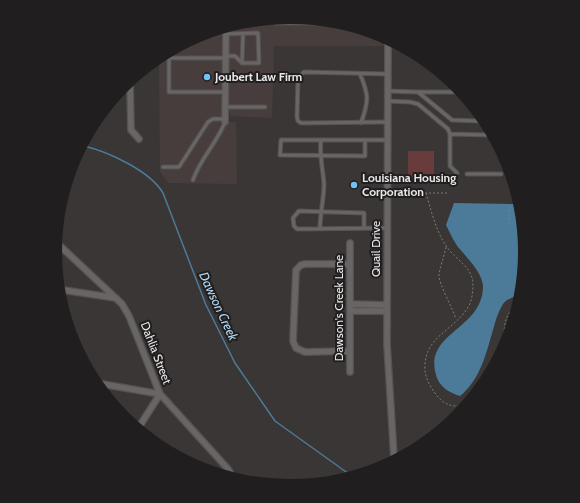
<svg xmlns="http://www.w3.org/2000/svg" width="580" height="503" font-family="Cabin,sans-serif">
<rect width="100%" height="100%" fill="#3a3636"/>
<path fill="#483d3d" d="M290 17 380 35 384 38V46H274L272 118 231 116 229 111V29Z
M223 30 221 122H236L237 184 168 183 160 171 159 62 200 35Z"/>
<path fill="#6a3b3b" d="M408 151H434V180L408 179Z"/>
<path fill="#4c7b99" d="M454 203 515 204 524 252 516 296C511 298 506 300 503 304 498 312 495 322 493 330 486 354 480 380 460 396 450 393 441 388 437 378 421 333 481 331 483 288 484 274 467 258 458 247 453 240 450 233 446 225Z"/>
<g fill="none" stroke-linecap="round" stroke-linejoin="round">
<path stroke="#4c7b99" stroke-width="1.5" d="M84 146C109 152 150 171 163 193L206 305 235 363 275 421 349 474"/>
<defs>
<path id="lane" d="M276 20V23H320
M258 23H261
M226 34 258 33 259 63H242L243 34
M225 56H235L242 63
M225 58H169V92H226
M360 74C369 95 369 101 361 123
M387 91 418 92 452 120 479 121
M418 92H460
M387 101 410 102 418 104 448 129 450 134V166L457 173
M226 107H265
M387 122 301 123 298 121 297 117 298 78 304 72 387 74
M450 134 489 135
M321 140H281L280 155 365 156V140
M163 167H179L208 122 213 119H226
M467 174H501
M193 180C200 159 217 143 225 122
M320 228C320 214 324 198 324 184 323 169 319 155 321 140H387
M364 228V213L299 211 293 218 294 226 297 229 387 228"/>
<path id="street" d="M388 40 387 344 394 458
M130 82 131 130 139 139
M225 122 226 30
M57 243 122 304 129 316 160 394 228 469 231 474
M63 290 116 298
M350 304 387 305
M350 311H387
M350 351 305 352 296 348 293 341 296 270 301 265 305 264H350
M350 372V243
M102 384 160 394 139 427"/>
</defs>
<use href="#lane" stroke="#555252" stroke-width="5"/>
<use href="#street" stroke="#555252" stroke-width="8"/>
<path stroke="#7e7b7b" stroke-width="1" stroke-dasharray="2 2" stroke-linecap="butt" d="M393 193H447
M426 193C431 210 436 232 447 247 455 259 472 267 473 283 473 292 472 302 467 309 453 330 426 337 425 365 424 376 429 385 435 393 443 404 450 407 463 406
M509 224 510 204
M446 247C444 257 440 266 439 275 438 282 453 309 456 319
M501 349C506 336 501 319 513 309"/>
<use href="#lane" stroke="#696565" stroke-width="3"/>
<use href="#street" stroke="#696565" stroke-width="5.5"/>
</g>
<g fill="#72c1f5" stroke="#201e1e" stroke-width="1.5">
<circle cx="207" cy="77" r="4"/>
<circle cx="354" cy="185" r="4"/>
</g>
<g text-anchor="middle" stroke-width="4" stroke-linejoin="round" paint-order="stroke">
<g font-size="12" font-weight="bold" fill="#e9e7e7" stroke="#201e1e" text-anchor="start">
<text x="215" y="81">Joubert Law Firm</text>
<text x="362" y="182">Louisiana Housing<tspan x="362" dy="14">Corporation</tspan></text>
</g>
<g font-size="12" fill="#e9e7e7" stroke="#201e1e">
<text transform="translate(376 249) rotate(-90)" y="4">Quail Drive</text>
<text transform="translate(339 308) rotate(-90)" y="4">Dawson's Creek Lane</text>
<text transform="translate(156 353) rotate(69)" y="4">Dahlia Street</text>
</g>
<g font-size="13" font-style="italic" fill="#afd9f6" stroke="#201e1e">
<text transform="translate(219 306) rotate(65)" y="5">Dawson Creek</text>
</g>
</g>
<path d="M0 0H580V503H0ZM289 24H291A227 227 0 0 1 518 251V252A227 227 0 0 1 291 479H289A227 227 0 0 1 62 252V251A227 227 0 0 1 289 24Z" fill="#201e1e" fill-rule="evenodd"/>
</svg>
